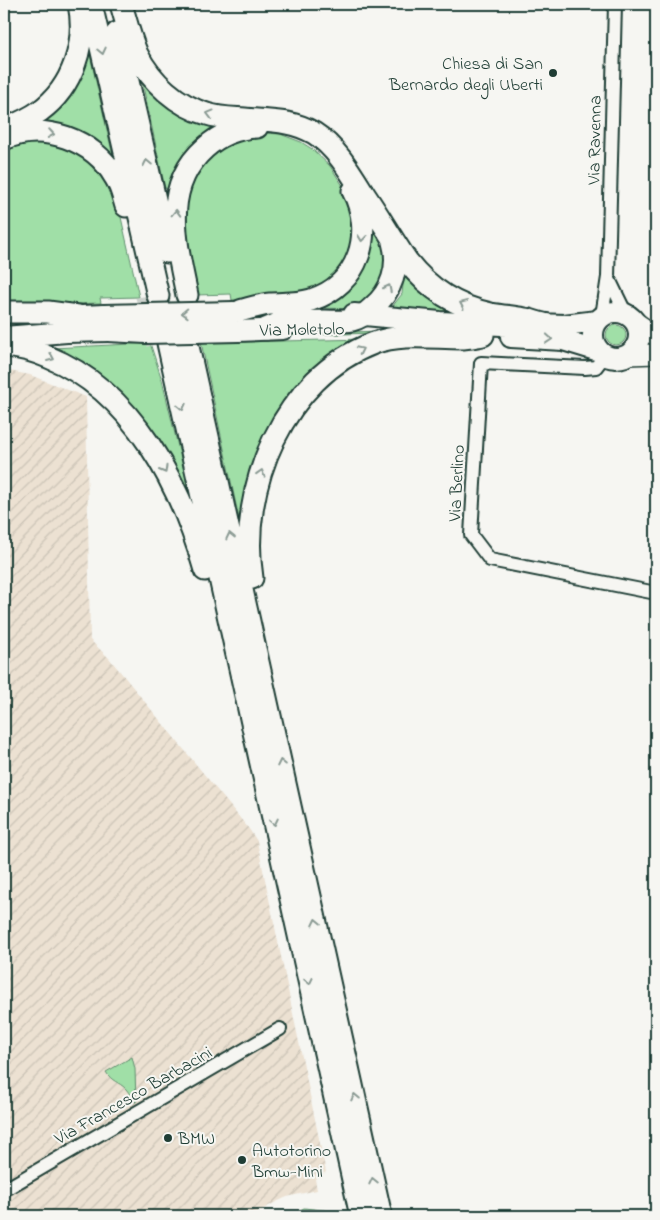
<svg xmlns="http://www.w3.org/2000/svg" width="660" height="1220" font-family="'Indie Flower',sans-serif">
<defs>
<pattern id="industrial-furrows" width="10" height="10" patternUnits="userSpaceOnUse" patternTransform="scale(1.25)"><rect width="10" height="10" fill="#ece1d2"/><path d="M-1 1l2-2M0 10L10 0M9 11l2-2" fill="none" stroke="#cac2b5"/></pattern>
<pattern id="forest-firs" width="22" height="20" patternUnits="userSpaceOnUse" patternTransform="scale(1.25)"><rect width="22" height="20" fill="#a0dfa7"/><path d="M5 1l3.5 6h-7zM16 11l3.5 6h-7z" fill="#89c090"/></pattern>
</defs>
<rect width="100%" height="100%" fill="#f6f6f2"/>
<filter id="ink" filterUnits="userSpaceOnUse"><feTurbulence type="fractalNoise" baseFrequency=".02" numOctaves="2"/><feDisplacementMap in="SourceGraphic" scale="10" xChannelSelector="R" yChannelSelector="G"/><feConvolveMatrix kernelMatrix="1 2 1 2 8 2 1 2 1" color-interpolation-filters="sRGB"/></filter>
<g filter="url(#ink)">
<path fill="url(#industrial-furrows)" d="M4 370 30 375 86 397 90 640 109 658 249 829 257 841 326 1172 315 1179 317 1190 287 1197 274 1203 251 1216H4Z"/>
<path fill="#a0dfa7" stroke="#608e6e" d="M88 54 90 55 113 156 36 125Z
M141 77 216 127 194 147 177 171 167 189 165 188Z
M266 133 280 134 301 142 312 149 330 166 347 192 353 207 354 247 332 283 286 298 232 300 231 294 195 295 181 203 210 150 254 134Z
M10 142H61L103 171 118 204 139 297 100 298 101 303 4 306V145Z
M369 221 388 251 384 283 357 309 321 308 320 307Z
M405 268 414 285 430 299 466 318 389 311 402 294Z
M606 335a10 10 0 1 1 20 0a10 10 0 1 1-20 0Z
M383 331 376 333 239 337V335Z
M367 339 323 367 241 528 201 342 240 340 241 342Z
M150 343 162 380 191 501 53 348Z
M132 1057 135 1069 136 1102H135C131 1099 130 1093 126 1089 118 1081 112 1082 106 1072Z"/>
<path fill="url(#forest-firs)" stroke="#608e6e" d="M304 1208 332 1211 333 1216H289Z"/>
<g fill="none" stroke-linecap="round" stroke-linejoin="round">
<path stroke="#cbd1cc" stroke-width="21" stroke-dasharray="21 11" stroke-linecap="butt" d="M146 296 154 335 157 343"/>
<defs>
<path id="minor" d="M608 277 626 314
M602 316 608 277 615 4
M605 355 596 367 585 368 481 363 471 535 490 560 656 593
M4 1190 280 1029"/>
<path id="secondary" d="M635 322 656 336
M628 355 656 354"/>
<path id="primary" d="M593 335a23 23 0 1 1 46 0a23 23 0 1 1-46 0Z
M354 314 440 322 524 326 538 324 564 325 597 321
M61 317 104 315
M238 331 283 329
M4 337 67 332 108 331
M511 337 563 340 599 351"/>
<path id="trunk" d="M91 4 158 296
M121 4C126 21 130 38 137 54 151 82 178 106 207 114 219 118 232 118 245 119 269 121 292 120 314 133 336 147 351 173 364 194 379 216 392 239 407 261 428 288 457 307 491 314 502 316 514 317 525 319 532 320 537 323 544 324
M117 33 167 252
M5 129C17 124 29 119 40 111 73 87 87 43 79 4
M4 139C43 121 94 140 115 177 121 186 123 196 126 206
M187 295C177 245 160 188 205 148 219 135 237 128 257 127
M240 311C250 308 259 305 270 304 284 303 298 304 311 300 359 285 375 233 353 191
M4 312H48L78 316
M266 329 278 324 286 323C299 322 312 321 325 321 334 321 343 322 352 320 360 318 366 314 372 308 392 292 400 266 393 242
M187 342 381 1216
M168 343 361 1216
M4 346C19 347 34 351 48 357 133 391 181 486 205 570
M252 578C238 487 284 377 374 343 401 333 432 338 461 338 468 338 476 336 483 335"/>
</defs>
<use href="#minor" stroke="#1f3d34" stroke-width="16"/>
<use href="#secondary" stroke="#1f3d34" stroke-width="22"/>
<use href="#primary" stroke="#1f3d34" stroke-width="24"/>
<use href="#trunk" stroke="#1f3d34" stroke-width="25"/>
<use href="#minor" stroke="#f6f6f2" stroke-width="12"/>
<use href="#secondary" stroke="#f6f6f2" stroke-width="19"/>
<use href="#primary" stroke="#f6f6f2" stroke-width="20"/>
<use href="#trunk" stroke="#f6f6f2" stroke-width="21"/>
<defs>
<path id="primary-bridge" d="M104 315 234 312
M108 331 146 333 238 331"/>
</defs>
<use href="#primary-bridge" stroke="#1f3d34" stroke-width="24" stroke-linecap="butt"/>
<use href="#primary-bridge" stroke="#f6f6f2" stroke-width="20"/>
</g>
<defs><path id="oneway-chevron" d="M-2-3.5L2.5 0L-2 3.5" fill="none" stroke-width="1.6" stroke-linecap="round" stroke-linejoin="round" transform="scale(1.25)"/></defs>
<g stroke="#8a9a93">
<use href="#oneway-chevron" transform="translate(102 51) rotate(77)"/>
<use href="#oneway-chevron" transform="translate(210 114) rotate(-165)"/>
<use href="#oneway-chevron" transform="translate(51 134) rotate(9)"/>
<use href="#oneway-chevron" transform="translate(147 163) rotate(-102)"/>
<use href="#oneway-chevron" transform="translate(176 213) rotate(-88)"/>
<use href="#oneway-chevron" transform="translate(362 238) rotate(96)"/>
<use href="#oneway-chevron" transform="translate(388 288) rotate(-63)"/>
<use href="#oneway-chevron" transform="translate(463 304) rotate(-156)"/>
<use href="#oneway-chevron" transform="translate(185 313) rotate(178)"/>
<use href="#oneway-chevron" transform="translate(549 339) rotate(5)"/>
<use href="#oneway-chevron" transform="translate(360 350) rotate(-26)"/>
<use href="#oneway-chevron" transform="translate(51 358) rotate(23)"/>
<use href="#oneway-chevron" transform="translate(182 407) rotate(77)"/>
<use href="#oneway-chevron" transform="translate(164 470) rotate(60)"/>
<use href="#oneway-chevron" transform="translate(261 473) rotate(-73)"/>
<use href="#oneway-chevron" transform="translate(230 536) rotate(-103)"/>
<use href="#oneway-chevron" transform="translate(281 763) rotate(-102)"/>
<use href="#oneway-chevron" transform="translate(274 822) rotate(78)"/>
<use href="#oneway-chevron" transform="translate(316 922) rotate(-102)"/>
<use href="#oneway-chevron" transform="translate(309 981) rotate(78)"/>
<use href="#oneway-chevron" transform="translate(355 1097) rotate(-102)"/>
<use href="#oneway-chevron" transform="translate(373 1181) rotate(-103)"/>
</g>
</g>
<g fill="#1f3d34" stroke="#f6f6f2" stroke-width="2">
<circle cx="553" cy="73" r="5"/>
<circle cx="168" cy="1138" r="5"/>
<circle cx="242" cy="1160" r="5"/>
</g>
<g text-anchor="middle" stroke-width="4" stroke-linejoin="round" paint-order="stroke">
<g font-size="18" fill="#1f3d34" stroke="#f6f6f2" text-anchor="start">
<text x="543" y="69" text-anchor="end">Chiesa di San<tspan x="543" dy="21">Bernardo degli Uberti</tspan></text>
<text x="178" y="1144">BMW</text>
<text x="252" y="1156">Autotorino<tspan x="252" dy="21">Bmw-Mini</tspan></text>
</g>
<g font-size="18" fill="#1f3d34" stroke="#f6f6f2">
<text transform="translate(594 140) rotate(-89)" y="6">Via Ravenna</text>
<text transform="translate(302 329) rotate(-1)" y="6">Via Moletolo</text>
<text transform="translate(456 483) rotate(-87)" y="6">Via Berlino</text>
<text transform="translate(133 1095) rotate(-30)" y="6">Via Francesco Barbacini</text>
</g>
</g>
<rect width="660" height="1220" fill="none" stroke="#f6f6f2" stroke-width="20"/>
<rect x="10" y="10" width="640" height="1200" fill="none" stroke="#1f3d34" stroke-width="2" filter="url(#ink)"/>
</svg>
